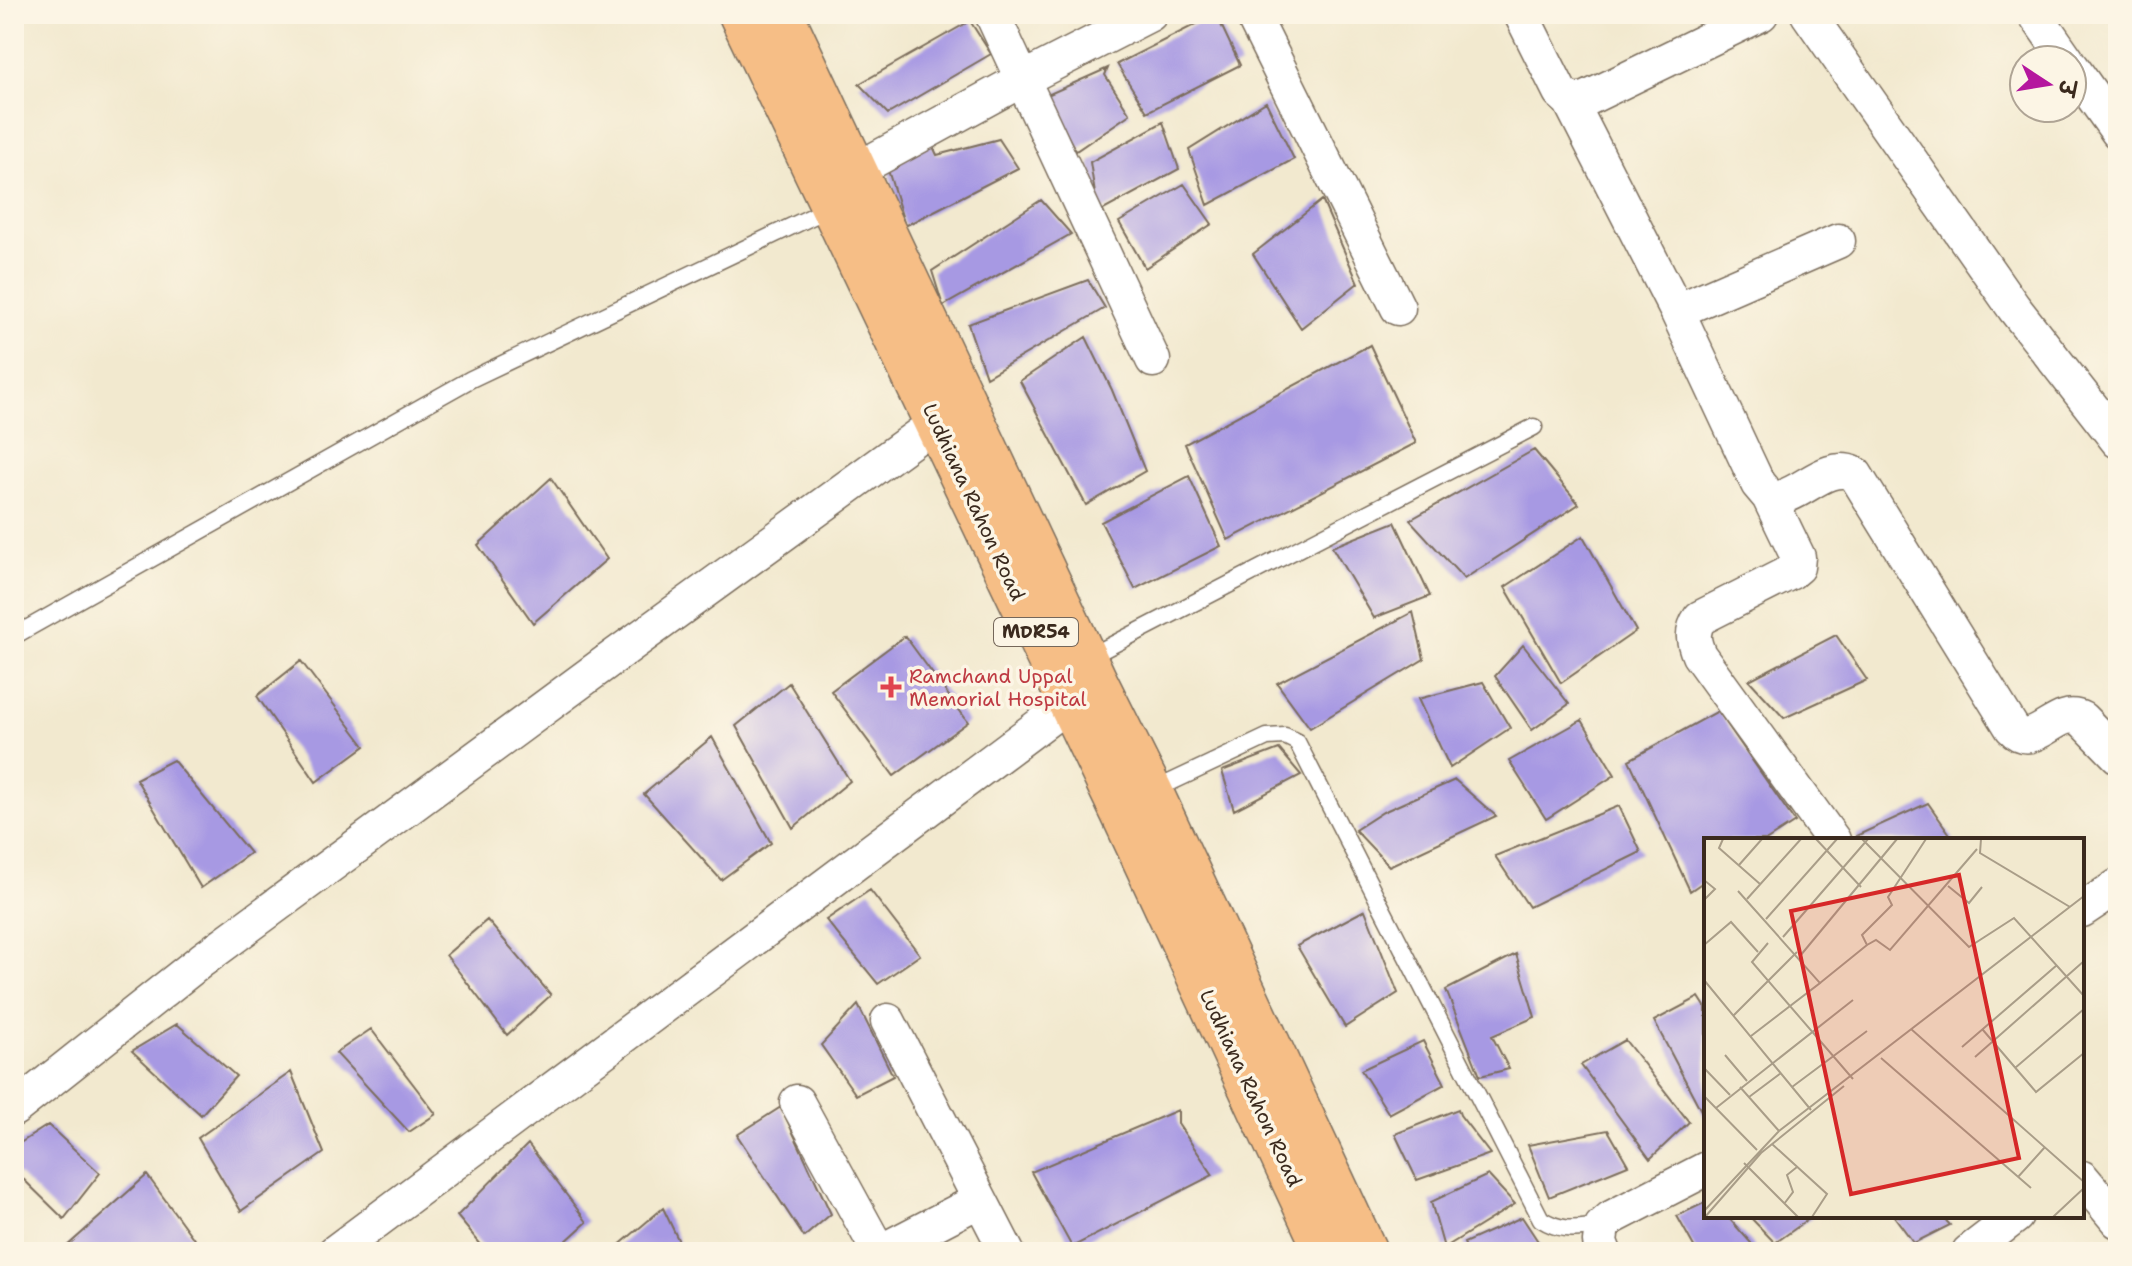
<svg xmlns="http://www.w3.org/2000/svg" width="2132" height="1266" font-family="'Shantell Sans','Playpen Sans Deva',sans-serif">
<rect width="100%" height="100%" fill="#fcf5e5"/>
<filter id="ink" filterUnits="userSpaceOnUse"><feTurbulence type="fractalNoise" baseFrequency=".0125" numOctaves="2"/><feDisplacementMap in="SourceGraphic" scale="16" xChannelSelector="R" yChannelSelector="G"/><feConvolveMatrix kernelMatrix="1 2 1 2 8 2 1 2 1" color-interpolation-filters="sRGB"/></filter>
<filter id="wash" filterUnits="userSpaceOnUse"><feTurbulence type="fractalNoise" baseFrequency=".006" numOctaves="4" result="noise"/><feDisplacementMap in="SourceGraphic" scale="32" xChannelSelector="R" yChannelSelector="G"/><feGaussianBlur stdDeviation="1.8" result="paint"/><feColorMatrix in="noise" values="0 0 0 0 0 0 0 0 0 0 0 0 0 0 0 0 0 1.4 0 .05"/><feComposite in="paint" operator="in"/></filter>
<g filter="url(#wash)">
<rect width="100%" height="100%" fill="#f2e9cf"/>
<g id="blocks">
<path fill="#a799e3" d="M1216 14 1240 65 1147 112 1117 64Z
M970 21 991 54 888 114 859 84Z
M1108 68 1105 75 1130 114 1076 151 1045 96Z
M1266 102 1294 159 1208 205 1189 150Z
M1163 122 1179 169 1098 213 1090 162Z
M999 139 1018 168 905 226 888 170 930 140 937 155Z
M1184 184 1212 224 1145 268 1119 222Z
M1041 200 1071 234 943 306 932 271Z
M1322 200 1358 283 1301 328 1253 254Z
M1088 280 1105 308 986 377 968 324Z
M1086 337 1112 390 1145 471 1086 505 1020 381Z
M1370 345 1416 443 1228 540 1185 444Z
M1534 450 1579 504 1464 579 1410 520Z
M1189 476 1221 546 1135 589 1101 522Z
M551 478 607 559 533 623 478 545Z
M1395 522 1430 596 1374 618 1332 547Z
M1583 536 1636 631 1561 683 1505 587Z
M1413 612 1424 659 1310 728 1277 683Z
M1836 635 1867 680 1784 718 1749 680Z
M905 636 968 722 894 776 831 691Z
M1523 645 1569 704 1532 730 1495 676Z
M301 661 365 746 316 782 257 696Z
M1483 682 1510 728 1450 768 1418 699Z
M789 683 850 781 793 828 736 726Z
M1718 711 1795 822 1767 840H1706V880L1690 891 1629 760Z
M1582 720 1615 775 1546 819 1509 761Z
M712 737 771 843 721 880 644 794Z
M1279 749 1301 775 1234 810 1222 771Z
M173 760 250 853 201 888 136 779Z
M1455 780 1496 816 1389 866 1355 830 1383 812Z
M1928 803 1954 840H1858L1856 836Z
M1619 806 1641 852 1529 907 1495 856Z
M870 890 920 955 878 984 826 920Z
M1365 910 1398 993 1345 1027 1297 946Z
M487 920 551 995 507 1035 446 955Z
M1516 954 1535 1017 1492 1036 1509 1069 1480 1076 1446 990Z
M1699 997 1706 1008V1120L1654 1021Z
M858 1005 893 1076 856 1095 821 1045Z
M177 1024 236 1076 201 1115 132 1051Z
M371 1029 436 1114 409 1132 336 1053Z
M1625 1040 1689 1122 1650 1159 1581 1065Z
M1423 1041 1445 1084 1389 1114 1361 1070Z
M291 1072 324 1153 241 1211 198 1138Z
M781 1107 831 1214 804 1237 737 1135Z
M1458 1109 1460 1115 1490 1154 1417 1180 1395 1134Z
M1178 1110V1124L1213 1175 1072 1247 1031 1172Z
M48 1125 100 1173 64 1219 14 1170V1147Z
M1608 1130 1628 1165 1549 1197 1528 1145Z
M528 1144 587 1222 554 1252H487L457 1216Z
M147 1175 199 1246 192 1252H69L66 1247Z
M1488 1175 1515 1204 1444 1248 1431 1202Z
M1706 1202V1216H1727L1759 1252H1697L1677 1216Z
M663 1208 684 1252H611Z
M1749 1216H1813L1775 1243Z
M1894 1216H1942L1950 1225 1914 1243Z
M1522 1217 1545 1252H1468L1464 1243Z"/>
</g>
</g>
<g filter="url(#ink)">
<use href="#blocks" fill-opacity="0" stroke="#7b6d5c" stroke-width="2"/>
<g fill="none" stroke-linecap="round" stroke-linejoin="round">
<defs>
<path id="service" d="M14 636 471 379 832 207
M1087 658 1534 427
M1152 791 1267 737 1285 736 1297 742 1541 1219C1563 1233 1577 1228 1602 1226"/>
<path id="minor" d="M992 14 1153 360
M1252 14 1398 308
M1521 14 1560 92 1570 101 1586 99 1761 14
M1808 14 2014 308 2118 441
M2035 14 2067 60
M2072 67 2118 132
M1570 101 1677 311 1758 484 1769 497C1773 497 1778 498 1782 497 1807 490 1828 462 1855 474L2012 728C2035 753 2056 705 2082 719L2118 756
M836 181 1023 79 1150 14
M1677 311 1838 241
M1769 497 1798 557 1797 567 1791 572 1700 618C1691 631 1693 641 1699 655L1833 840
M2082 910 2118 886
M888 1021 1007 1252
M797 1102 879 1252
M14 1109 202 960 608 661 936 423
M2082 1178 2118 1221
M335 1252 1087 690
M880 1252 980 1200
M1604 1252 1600 1242 1602 1226 1611 1218 1706 1169
M1969 1252 2016 1216"/>
<path id="primary" d="M741 14 1123 813 1327 1252
M781 14 1096 683 1150 791 1365 1252"/>
</defs>
<use href="#service" stroke="#7b6d5c" stroke-width="19"/>
<use href="#minor" stroke="#7b6d5c" stroke-width="37"/>
<use href="#primary" stroke="#7b6d5c" stroke-width="47"/>
<use href="#service" stroke="#fff" stroke-width="16"/>
<use href="#minor" stroke="#fff" stroke-width="34"/>
<use href="#primary" stroke="#f6be86" stroke-width="44"/>
</g>
</g>
<path fill="#e0444e" stroke="#fcf5e5" stroke-width="3" d="M887 675h8v8h8v8h-8v8h-8v-8h-8v-8h8z"/>
<g text-anchor="middle" stroke-width="7" stroke-linejoin="round" paint-order="stroke">
<rect fill="#fcf5e5" stroke="#75675a" stroke-width="2" x="994" y="618" width="84" height="28" rx="6"/>
<g font-size="18" font-weight="bold" fill="#3b2a1e">
<text x="1036" y="638">MDR54</text>
</g>
<g font-size="20" fill="#3b2a1e" stroke="#fcf5e5">
<text transform="translate(974 502) rotate(65)" y="7">Ludhiana Rahon Road</text>
<text transform="translate(1251 1088) rotate(65)" y="7">Ludhiana Rahon Road</text>
</g>
<g font-size="20" fill="#be3a42" stroke="#fcf5e5" text-anchor="start">
<text x="909" y="683">Ramchand Uppal<tspan x="909" dy="23">Memorial Hospital</tspan></text>
</g>
</g>
<g transform="translate(1704 838)">
<rect width="380" height="380" fill="#f2e9cf"/>
<path fill="none" stroke="#a99d88" stroke-width="2" d="M19 1 15 10 56 46M112 1 157 49M158 1 265 109 310 80 380 158M277 1 276 15 366 69M35 27 58 1M0 42 11 51 0 62M244 48 265 65 278 49M34 53 116 145 47 198M43 61 97 1M62 81 133 1M79 99 164 1M64 105 48 124 149 241M0 107 27 84 54 114M163 107 172 102 186 112 273 11M96 118 193 1M0 142 107 272M116 145 163 107 158 97 188 67 184 59 222 1M30 177 93 114M207 191 380 344M279 192 332 254 380 215M258 209 353 127M21 217 43 243M271 219 380 123M177 220 327 350M0 230 26 257M311 230 380 171M36 249 75 293M88 249 163 193M0 258 53 312M45 259 77 235M12 270 149 162M68 306 123 356 108 379M40 325 94 379M314 339 341 309M80 366 89 354 83 337 93 329M0 373 75 293 380 58M1 379 57 315 140 248M349 379 380 350"/>
<path fill="#d62828" fill-opacity="0.15" stroke="#d62828" stroke-width="4" d="M255 37 315 320 147 356 87 73Z"/>
<rect width="380" height="380" fill="none" stroke="#3b2a1e" stroke-width="4"/>
</g>
<rect width="2132" height="1266" fill="none" stroke="#fcf5e5" stroke-width="48"/>
<g transform="translate(2048 84) rotate(102)"><circle r="38" fill="#fcf5e5" stroke="#afa495" stroke-width="2"/>
<path d="M0-6L14 30L0 20L-14 30Z" fill="#b5179e"/>
<text y="-12" font-size="22" font-weight="bold" text-anchor="middle" fill="#3b2a1e">उ</text>
</g>
</svg>
